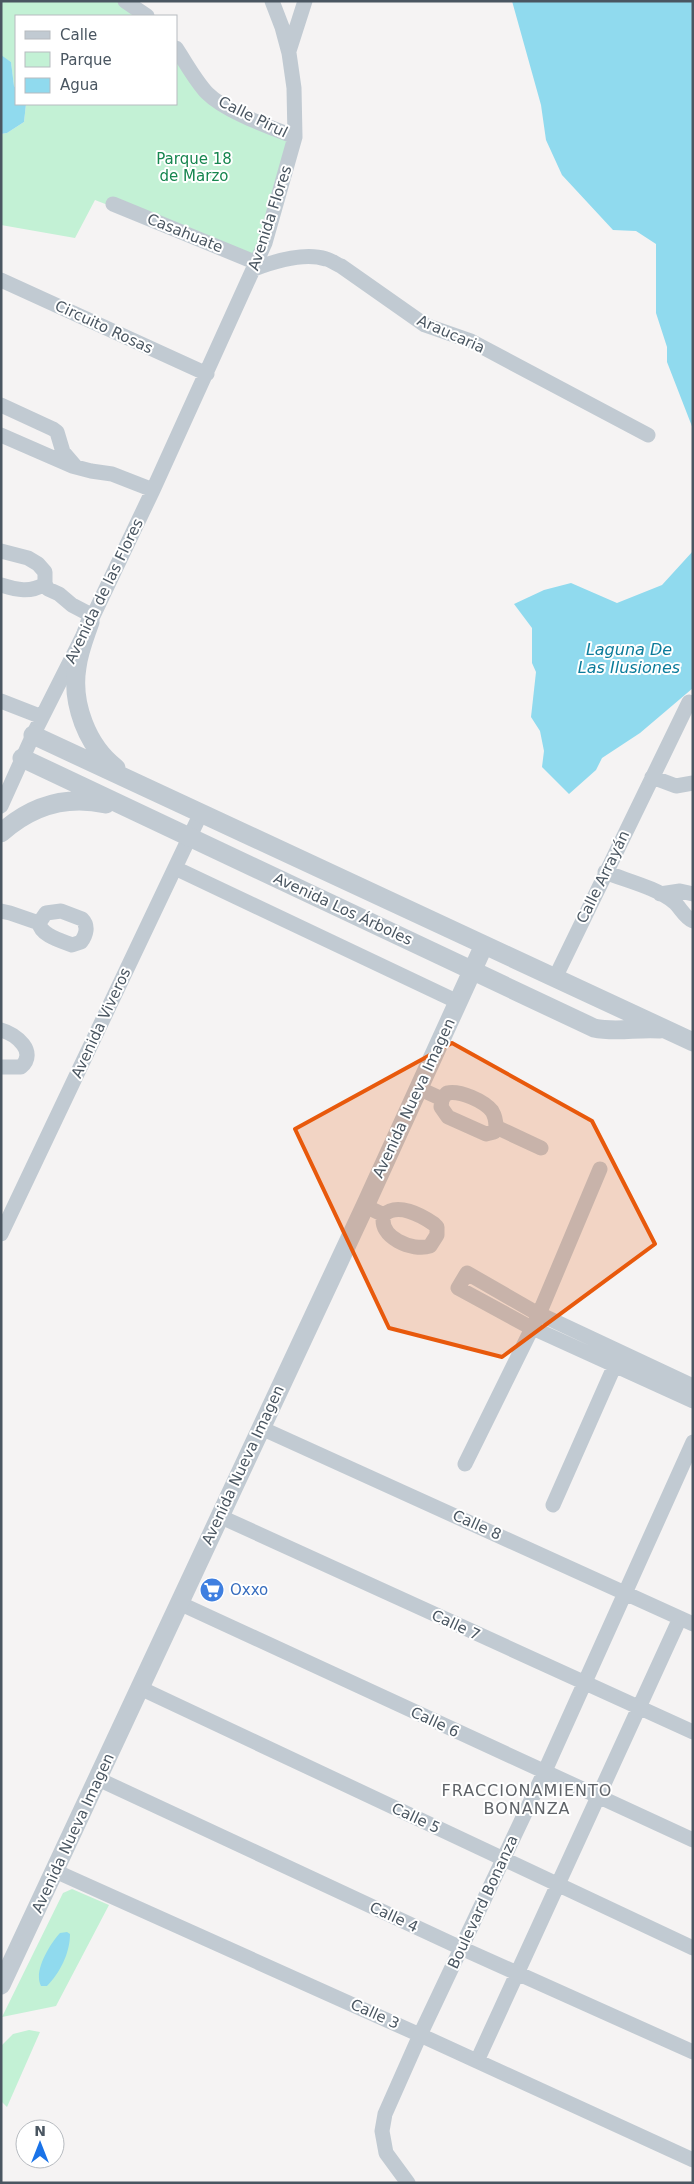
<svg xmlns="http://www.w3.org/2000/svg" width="694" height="2184" font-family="'DejaVu Sans',sans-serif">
<rect width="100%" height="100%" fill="#f5f3f3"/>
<path fill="#c3f1d5" d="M1 1H116L140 16H16V88L14 86 11 62 1 56Z
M176 54 194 83 291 140 257 263 95 200 75 238 1 225V134L7 133 24 122 26 104H176Z
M72 1889 109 1905 56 2006 2 2017 63 1893Z
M29 2030 40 2032 7 2107 1 2101V2046L13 2034Z"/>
<path fill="#90daee" d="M512 1H693V429L667 362V347L656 313V244L636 231 613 230 562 175 546 140 541 105Z
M1 55 11 62 14 86 16 88V104H26L24 122 7 133 1 134Z
M693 551V688L640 733 602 758 596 770 569 794 542 767 544 751 540 731 531 717 536 672 532 663V628L514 604 544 590 571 583 617 603 662 585Z
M67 1932 70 1934C70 1953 60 1973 47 1986H41C33 1971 50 1944 60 1933Z"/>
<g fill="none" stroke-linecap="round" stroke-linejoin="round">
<path stroke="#c1cad2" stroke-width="15" d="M125 1 147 16
M176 48C186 63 195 80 207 93 226 112 270 127 295 137
M289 51 305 1
M113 204 257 263
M254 269C275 261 304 252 326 259 331 260 336 264 341 266L425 325 471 341 648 435
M1 280 207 374
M1 405 53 429 57 432 63 452 75 466
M1 435 72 466 91 471 112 474 153 490
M1 551 28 558 38 564 45 572V584L48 589 59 594 72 605 93 616
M1 585C17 590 30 593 45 584
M1 701 42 717
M652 777 676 786 693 783
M1 806 33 735 93 616 153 490 265 243 295 137 294 88 289 53 282 27 272 1
M175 868 458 1002
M605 872C627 881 655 887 674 902 681 908 684 917 693 921
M660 894 680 891 693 894
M1 911 10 913 39 923C41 936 62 941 72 945L81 942C86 935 89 926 82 919L61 911 46 913 39 923
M555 978 689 702
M1 1030C16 1034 38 1052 21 1067H1
M418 1088 442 1099 447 1093C460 1090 484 1101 492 1111 495 1116 496 1122 496 1127L541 1148
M442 1099 441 1107 448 1117 486 1134 494 1132 496 1127
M365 1206 384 1215C397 1202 421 1215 434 1224L437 1227V1235L430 1246C413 1252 377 1237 384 1215
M1 1234 201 813
M693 1386 533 1311 467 1273 458 1288 526 1325 693 1401
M261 1428 693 1624
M465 1464 539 1314 600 1169
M553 1505 614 1367
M219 1516 693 1732
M179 1603 693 1840
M140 1688 693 1948
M98 1779 461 1948 693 2052
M55 1871 420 2035 693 2160
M477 2061 680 1618
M408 2183 386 2153 382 2131 385 2114 420 2035 544 1773 693 1442"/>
<path stroke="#c1cad2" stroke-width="19" d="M90 622C85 637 79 651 77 667 71 703 87 746 116 768
M33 735 693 1042
M22 758 594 1028C617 1033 637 1027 660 1029
M1 833C31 806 66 795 106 804
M1 1985 365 1206 484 945"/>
</g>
<path fill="#e8590c" fill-opacity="0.2" stroke="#e8590c" stroke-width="4" stroke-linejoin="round" d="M452 1043 592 1121 655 1244 502 1357 389 1328 295 1129Z"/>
<defs>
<symbol id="supermarket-disc" viewBox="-11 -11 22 22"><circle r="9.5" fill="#3f7fe0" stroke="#fff"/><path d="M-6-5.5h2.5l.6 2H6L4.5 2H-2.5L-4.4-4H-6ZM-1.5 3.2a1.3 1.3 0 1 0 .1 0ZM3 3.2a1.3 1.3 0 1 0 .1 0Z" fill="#fff"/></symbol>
</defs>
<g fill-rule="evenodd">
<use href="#supermarket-disc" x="198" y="1576" width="28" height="28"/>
</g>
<g text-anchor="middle" stroke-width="4" stroke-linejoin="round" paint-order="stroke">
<g font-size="15" fill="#4a5661" stroke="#fff">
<text transform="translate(253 117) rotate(26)" y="5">Calle Pirul</text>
<text transform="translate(270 218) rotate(-72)" y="5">Avenida Flores</text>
<text transform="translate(185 233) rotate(22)" y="5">Casahuate</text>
<text transform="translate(104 327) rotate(25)" y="5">Circuito Rosas</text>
<text transform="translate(451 334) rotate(24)" y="5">Araucaria</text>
<text transform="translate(104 591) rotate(-64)" y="5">Avenida de las Flores</text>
<text transform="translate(603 877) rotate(-64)" y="5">Calle Arrayán</text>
<text transform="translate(343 909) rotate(25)" y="5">Avenida Los Árboles</text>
<text transform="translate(101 1023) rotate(-65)" y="5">Avenida Viveros</text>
<text transform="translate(414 1098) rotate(-65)" y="5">Avenida Nueva Imagen</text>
<text transform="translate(243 1465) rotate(-65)" y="5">Avenida Nueva Imagen</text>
<text transform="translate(477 1525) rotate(24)" y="5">Calle 8</text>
<text transform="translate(456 1625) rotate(25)" y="5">Calle 7</text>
<text transform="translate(435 1722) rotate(25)" y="5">Calle 6</text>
<text transform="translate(416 1818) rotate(25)" y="5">Calle 5</text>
<text transform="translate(73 1833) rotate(-65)" y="5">Avenida Nueva Imagen</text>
<text transform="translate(483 1902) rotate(-65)" y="5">Boulevard Bonanza</text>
<text transform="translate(394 1917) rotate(25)" y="5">Calle 4</text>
<text transform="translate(375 2014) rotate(24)" y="5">Calle 3</text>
</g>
<g font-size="15" fill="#17864f" stroke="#fff">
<text x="194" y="164">Parque 18<tspan x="194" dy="17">de Marzo</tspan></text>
</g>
<g font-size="15" fill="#366cbe" stroke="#fff" text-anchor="start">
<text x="230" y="1595">Oxxo</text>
</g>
<g font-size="16" font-style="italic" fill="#0c7c9b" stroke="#fff">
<text x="629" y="655">Laguna De<tspan x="629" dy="18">Las Ilusiones</tspan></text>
</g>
<g font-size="16" letter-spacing="1" fill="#5f6368" stroke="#fff">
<text x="527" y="1796">FRACCIONAMIENTO<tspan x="527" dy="18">BONANZA</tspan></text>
</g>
</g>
<rect width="694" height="2184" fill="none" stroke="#4a5661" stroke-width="5"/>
<rect x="15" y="15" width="162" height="90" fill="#ffffff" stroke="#b7bbc0"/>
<rect x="25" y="31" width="25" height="8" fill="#c1cad2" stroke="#b7bbc0"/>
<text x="60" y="40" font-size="15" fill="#4a5661">Calle</text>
<rect x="25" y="52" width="25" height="15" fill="#c3f1d5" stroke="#b7bbc0"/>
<text x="60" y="65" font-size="15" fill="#4a5661">Parque</text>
<rect x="25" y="78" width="25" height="15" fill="#90daee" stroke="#b7bbc0"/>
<text x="60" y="90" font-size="15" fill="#4a5661">Agua</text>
<g transform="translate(40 2144)"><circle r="24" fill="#ffffff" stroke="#b7bbc0"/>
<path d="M0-4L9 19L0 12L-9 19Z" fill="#1a73e8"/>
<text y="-8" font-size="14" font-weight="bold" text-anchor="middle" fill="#4a5661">N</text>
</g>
</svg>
